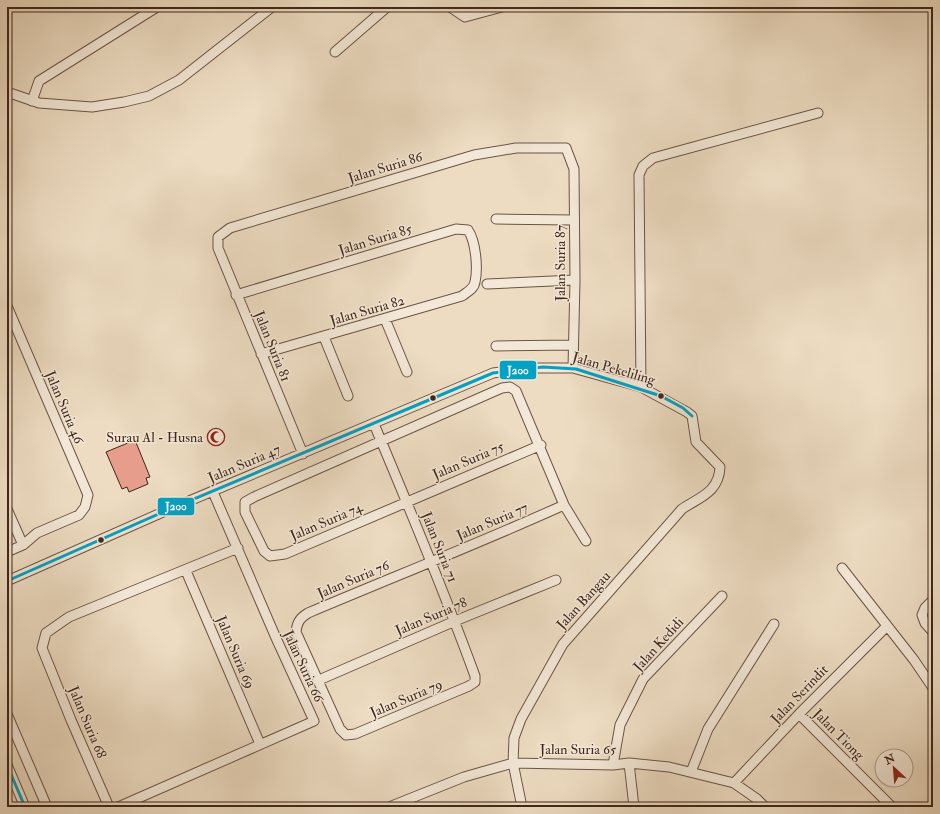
<svg xmlns="http://www.w3.org/2000/svg" width="940" height="814" font-family="'IM FELL Double Pica',serif">
<rect width="100%" height="100%" fill="#eddcc2"/>
<filter id="stains"><feTurbulence type="fractalNoise" baseFrequency=".005" numOctaves="4"/><feColorMatrix values="0 0 0 0 .2 0 0 0 0 .09 0 0 0 0 .02 0 0 0 .5 -.17"/></filter>
<radialGradient id="worn" r=".72"><stop offset=".6" stop-color="#630" stop-opacity="0"/><stop offset="1" stop-color="#630" stop-opacity=".3"/></radialGradient>
<path fill="#e79d8c" stroke="#40261c" d="M135 440 150 477 146 478 148 484 129 492 127 487 122 489 106 452Z"/>
<g fill="none" stroke-linecap="round" stroke-linejoin="round">
<defs>
<path id="street" d="M450 7 465 17 502 7
M335 52 387 7
M7 92 39 103 92 107 124 102 149 96 179 80 272 7
M32 101 39 81 157 7
M496 219 574 220
M487 284 575 280
M236 295 456 229 468 230C476 242 478 268 475 282 474 289 467 292 462 296L261 354
M7 306 88 495 85 507 79 515 37 533 23 545 7 552
M385 319 407 372
M324 337 348 396
M496 346 573 345
M641 387 639 175 643 166 653 158 818 113
M374 424C409 507 444 591 475 676V682L469 686 355 734 346 735 340 729 296 632C297 622 300 618 308 613 393 577 480 543 564 505
M541 445 285 554 270 556 264 551 245 512V502L254 497 502 388 510 387 516 391 564 505 586 541
M303 454 218 248V237L230 228 474 155 516 148H566L574 169 575 280 573 368
M7 509 23 545
M842 568 914 660 933 688
M186 571 260 744
M7 581 170 509 493 373 530 368H573L641 387 687 412 692 416 696 442 720 467C719 492 700 497 682 509L563 644 521 719 514 738 513 763 522 807
M933 600 925 608 922 615 925 623 933 632
M319 680 455 621 556 580
M7 714 47 807
M799 714 892 807
M629 763 634 807
M7 765 25 807
M613 765 620 725 643 679 722 596
M691 772 708 729 774 624
M734 783 799 714 887 626
M109 807 71 720 42 648 46 633 69 617 238 548
M118 807 314 721 276 638 213 492
M389 807 464 777 513 763 613 765 629 763 669 767 734 783 757 799 765 807"/>
</defs>
<use href="#street" stroke="#6b5446" stroke-width="11"/>
<use href="#street" stroke="#f3e8d7" stroke-width="9"/>
<defs>
<path id="bus-1" d="M7 581 170 509 493 373 543 367 576 369 661 396 683 408 692 416
M7 765 25 807"/>
</defs>
<use href="#bus-1" stroke="#f3e8d7" stroke-width="6"/>
<use href="#bus-1" stroke="#03a2c5" stroke-width="3"/>
</g>
<defs>
<symbol id="mosque-ring" viewBox="-11 -11 22 22"><circle r="9.5" fill="#f3e8d7" stroke="#8f2418" stroke-width="1.5"/><path d="M3.5-4.9A6 6 0 1 0 3.5 4.9A5 5 0 1 1 3.5-4.9Z" fill="#8f2418"/></symbol>
</defs>
<g fill-rule="evenodd">
<use href="#mosque-ring" x="206" y="427" width="20" height="20"/>
</g>
<g fill="#40261c" stroke="#f3e8d7" stroke-width="1.5">
<circle cx="661" cy="396" r="3.5"/>
<circle cx="433" cy="398" r="3.5"/>
<circle cx="101" cy="540" r="3.5"/>
</g>
<g text-anchor="middle" stroke-width="3" stroke-linejoin="round" paint-order="stroke">
<g font-size="14" fill="#40261c" stroke="#f3e8d7">
<text transform="translate(385 167) rotate(-17)" y="5">Jalan Suria 86</text>
<text transform="translate(375 239) rotate(-17)" y="5">Jalan Suria 85</text>
<text transform="translate(560 263) rotate(-90)" y="5">Jalan Suria 87</text>
<text transform="translate(367 310) rotate(-16)" y="5">Jalan Suria 82</text>
<text transform="translate(273 346) rotate(68)" y="5">Jalan Suria 81</text>
<text transform="translate(614 368) rotate(16)" y="5">Jalan Pekeliling</text>
<text transform="translate(65 407) rotate(67)" y="5">Jalan Suria 46</text>
<text transform="translate(468 460) rotate(-23)" y="5">Jalan Suria 75</text>
<text transform="translate(244 463) rotate(-23)" y="5">Jalan Suria 47</text>
<text transform="translate(326 521) rotate(-23)" y="5">Jalan Suria 74</text>
<text transform="translate(492 521) rotate(-23)" y="5">Jalan Suria 77</text>
<text transform="translate(440 547) rotate(68)" y="5">Jalan Suria 71</text>
<text transform="translate(353 579) rotate(-23)" y="5">Jalan Suria 76</text>
<text transform="translate(583 600) rotate(-48)" y="5">Jalan Bangau</text>
<text transform="translate(431 616) rotate(-23)" y="5">Jalan Suria 78</text>
<text transform="translate(658 644) rotate(-48)" y="5">Jalan Kedidi</text>
<text transform="translate(236 652) rotate(67)" y="5">Jalan Suria 69</text>
<text transform="translate(304 666) rotate(65)" y="5">Jalan Suria 66</text>
<text transform="translate(799 694) rotate(-46)" y="5">Jalan Serindit</text>
<text transform="translate(406 698) rotate(-23)" y="5">Jalan Suria 79</text>
<text transform="translate(88 722) rotate(67)" y="5">Jalan Suria 68</text>
<text transform="translate(839 734) rotate(45)" y="5">Jalan Tiong</text>
<text x="578" y="754">Jalan Suria 65</text>
</g>
<g font-size="14" fill="#40261c" stroke="#f3e8d7" text-anchor="end">
<text x="203" y="442">Surau Al - Husna</text>
</g>
</g>
<g stroke="#f3e8d7" stroke-width="1.5">
<rect x="499" y="360" width="38" height="20" rx="4" fill="#03a2c5"/>
<rect x="157" y="497" width="38" height="19" rx="4" fill="#03a2c5"/>
</g>
<g font-size="11" text-anchor="middle" font-weight="bold" fill="#fff">
<text x="518" y="374">J200</text>
<text x="176" y="510">J200</text>
</g>
<rect width="940" height="814" fill="none" stroke="#eddcc2" stroke-width="24"/>
<rect x="8" y="8" width="924" height="798" fill="none" stroke="#40261c" stroke-width="2"/>
<rect x="12" y="12" width="916" height="790" fill="none" stroke="#40261c"/>
<g transform="translate(894 768) rotate(334)"><circle r="19" fill="#f3e8d7" stroke="#ab9a8c"/>
<path d="M0-3L7 15L0 10L-7 15Z" fill="#8f2418"/>
<text y="-6" font-size="11" font-weight="bold" text-anchor="middle" fill="#40261c">N</text>
</g>
<rect width="100%" height="100%" filter="url(#stains)"/>
<rect width="100%" height="100%" fill="url(#worn)"/>
</svg>
